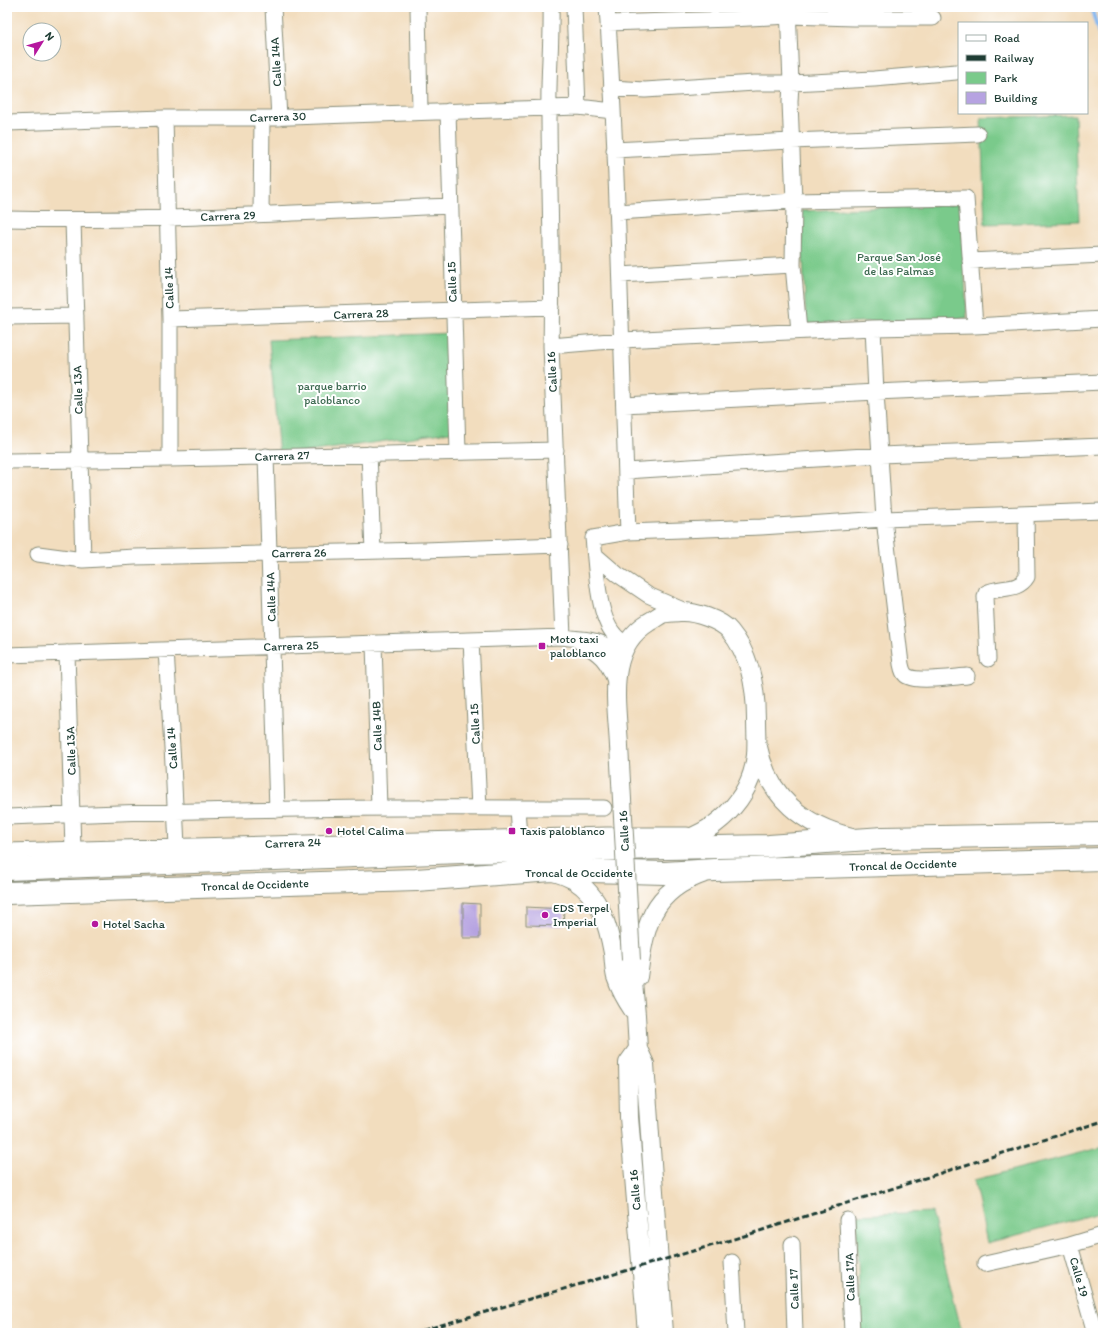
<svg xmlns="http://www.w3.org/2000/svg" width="1110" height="1340" font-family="Itim,sans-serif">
<rect width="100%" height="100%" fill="#fff"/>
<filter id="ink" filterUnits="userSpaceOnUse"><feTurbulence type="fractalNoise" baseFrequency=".025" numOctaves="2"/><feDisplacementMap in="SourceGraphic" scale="8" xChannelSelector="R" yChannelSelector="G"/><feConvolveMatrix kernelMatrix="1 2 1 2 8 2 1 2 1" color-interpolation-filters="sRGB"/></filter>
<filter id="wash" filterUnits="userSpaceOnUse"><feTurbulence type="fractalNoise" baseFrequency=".012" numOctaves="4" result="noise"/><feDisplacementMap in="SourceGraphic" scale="16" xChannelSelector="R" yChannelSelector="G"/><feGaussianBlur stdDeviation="0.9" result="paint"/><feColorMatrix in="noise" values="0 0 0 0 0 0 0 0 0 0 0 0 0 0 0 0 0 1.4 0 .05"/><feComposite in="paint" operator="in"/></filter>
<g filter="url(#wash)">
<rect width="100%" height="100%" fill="#f2ddbe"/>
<path fill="#7aca8b" stroke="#4c8460" d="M1075 115 1079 221 985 224 981 118Z
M961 204 967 318 806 324 801 211Z
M453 333 457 431 279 456 269 340Z
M1103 1147V1212L987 1243 974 1180Z
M932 1212 962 1333H861L856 1215Z"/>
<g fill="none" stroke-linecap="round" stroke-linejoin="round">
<path stroke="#84baf3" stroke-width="4" d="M1091 7 1103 47"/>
</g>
<g id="blocks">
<path fill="#b6a3e1" d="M463 903 480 904V938H463Z
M526 907 564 909 563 926 526 925Z"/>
</g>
</g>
<g filter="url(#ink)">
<use href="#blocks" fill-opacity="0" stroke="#888d79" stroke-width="1"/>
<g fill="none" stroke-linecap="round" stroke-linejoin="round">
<defs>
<path id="minor" d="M273 7 279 118
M418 7 420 112
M551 7C552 41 548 76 549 110 549 189 553 267 551 346L563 637
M574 7 578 107
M607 7C619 182 621 357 628 532
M788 7 791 83 790 102 794 201 793 265 799 331
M608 23 731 19 789 16 854 18H933
M611 88 645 90 755 83H791L874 79 956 72
M448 111 458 452
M165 118 170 319V459
M7 123 165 118H262L549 108 578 107 613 111
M614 150 791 141 978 134
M617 212 794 201 966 198 975 326
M261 215 262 118
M7 219C155 222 302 212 450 206
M73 220 83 560
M970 261 1103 255
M620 275 793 265
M7 317 76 316
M170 319 552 307
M873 328 975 326 1103 319
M551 346 622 340 873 328 876 392 884 519 901 664C902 669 903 675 909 677 920 682 954 677 967 676
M624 405 876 392 1103 382
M369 454 373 551
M266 456 277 810
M7 461 170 459 556 450
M626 471 881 455 1103 446
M38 554 83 560 135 557 424 550 560 545
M595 555 617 574 648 595 685 611
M471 640 479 808
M580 642C601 654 607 660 616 683
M374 643 379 808
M626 644C622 641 617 638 614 634 597 615 596 563 593 538L628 532 761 527 884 519 1103 511
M166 650 173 764 177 846
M67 653 73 849
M7 655 563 637C588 641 604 636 619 660
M988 659 985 597 986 593C1000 586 1018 592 1027 577L1026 514
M517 808H604
M7 817C177 810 347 807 517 808L519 837
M7 851 607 835H687
M847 1220 852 1333
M792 1244 795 1333
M1070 1245 1095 1333
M732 1262 736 1333
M985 1264 1070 1245 1103 1235"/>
<path id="tertiary" d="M619 746C617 702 605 649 649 622 653 620 658 616 662 614 668 612 675 613 680 612 694 611 721 620 730 631 751 656 756 688 756 719 756 731 757 744 756 755 751 800 714 835 671 843
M758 747C768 797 804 826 852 837
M554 872C561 874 568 877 574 880 600 896 608 925 613 953 614 961 614 970 616 977 620 989 626 1000 633 1010
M631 960 636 1015 638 1049 645 1064 664 1333
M638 977C645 926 650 891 705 873
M638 1049 628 1063 629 1117 647 1333"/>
<path id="trunk" d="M7 869 461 852 769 846 883 838 1103 834
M7 893 416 880 552 870 665 873 714 870 1103 859"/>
</defs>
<use href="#minor" stroke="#888d79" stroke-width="17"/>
<use href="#tertiary" stroke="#888d79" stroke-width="20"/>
<use href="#trunk" stroke="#888d79" stroke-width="24"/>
<use href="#minor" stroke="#fff" stroke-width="15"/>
<use href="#tertiary" stroke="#fff" stroke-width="18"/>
<use href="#trunk" stroke="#fff" stroke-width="22"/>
<path stroke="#1f3d34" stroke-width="3" stroke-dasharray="6 3" stroke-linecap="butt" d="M414 1333 744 1236 1103 1121"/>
<defs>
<path id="tertiary-bridge" d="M619 746 631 960"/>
</defs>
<use href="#tertiary-bridge" stroke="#888d79" stroke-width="20" stroke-linecap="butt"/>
<use href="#tertiary-bridge" stroke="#fff" stroke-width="18"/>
</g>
</g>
<g fill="#b5179e" stroke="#fff" stroke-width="1.5">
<rect x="538" y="642" width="8" height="8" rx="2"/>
<circle cx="329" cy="831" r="4"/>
<rect x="508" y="827" width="8" height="8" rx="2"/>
<circle cx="545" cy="915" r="4"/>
<circle cx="95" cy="924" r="4"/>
</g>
<g text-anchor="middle" stroke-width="4" stroke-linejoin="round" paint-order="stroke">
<g font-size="12" fill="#1f3d34" stroke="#fff">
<text transform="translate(276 62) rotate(-93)" y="4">Calle 14A</text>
<text transform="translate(278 117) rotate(-2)" y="4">Carrera 30</text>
<text transform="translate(228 216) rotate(-2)" y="4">Carrera 29</text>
<text transform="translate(452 282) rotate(-92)" y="4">Calle 15</text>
<text transform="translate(169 288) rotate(-92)" y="4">Calle 14</text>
<text transform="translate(361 314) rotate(-2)" y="4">Carrera 28</text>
<text transform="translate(552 372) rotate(-93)" y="4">Calle 16</text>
<text transform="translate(78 390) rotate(-92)" y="4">Calle 13A</text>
<text transform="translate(282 456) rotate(-2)" y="4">Carrera 27</text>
<text transform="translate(299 553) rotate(-1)" y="4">Carrera 26</text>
<text transform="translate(271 597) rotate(-92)" y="4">Calle 14A</text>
<text transform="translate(291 646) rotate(-2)" y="4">Carrera 25</text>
<text transform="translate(475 724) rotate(-93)" y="4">Calle 15</text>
<text transform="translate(377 726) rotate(-92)" y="4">Calle 14B</text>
<text transform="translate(172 748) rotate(-94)" y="4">Calle 14</text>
<text transform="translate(71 751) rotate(-92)" y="4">Calle 13A</text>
<text transform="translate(624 831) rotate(-93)" y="4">Calle 16</text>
<text transform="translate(293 843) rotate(-2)" y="4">Carrera 24</text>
<text transform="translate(903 865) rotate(-2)" y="4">Troncal de Occidente</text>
<text x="579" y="877">Troncal de Occidente</text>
<text transform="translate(255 885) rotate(-2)" y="4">Troncal de Occidente</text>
<text transform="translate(635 1190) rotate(-95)" y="4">Calle 16</text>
<text transform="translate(850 1277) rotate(-92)" y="4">Calle 17A</text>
<text transform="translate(1079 1277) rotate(74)" y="4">Calle 19</text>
<text transform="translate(794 1289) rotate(-92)" y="4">Calle 17</text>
</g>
<g font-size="12" fill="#3a674e" stroke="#fff">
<text x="899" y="261">Parque San José<tspan x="899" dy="14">de las Palmas</tspan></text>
<text x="332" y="390">parque barrio<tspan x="332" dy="14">paloblanco</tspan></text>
</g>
<g font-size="12" fill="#1f3d34" stroke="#fff" text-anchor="start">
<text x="550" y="643">Moto taxi<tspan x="550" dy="14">paloblanco</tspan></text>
<text x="337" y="835">Hotel Calima</text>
<text x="520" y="835">Taxis paloblanco</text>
<text x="553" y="912">EDS Terpel<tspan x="553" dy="14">Imperial</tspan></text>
<text x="103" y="928">Hotel Sacha</text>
</g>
</g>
<rect width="1110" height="1340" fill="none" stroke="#fff" stroke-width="24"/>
<rect x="958" y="22" width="130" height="92" fill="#ffffff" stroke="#a5b1ae"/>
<rect x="966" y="35" width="20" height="6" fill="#ffffff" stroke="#a5b1ae"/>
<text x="994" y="42" font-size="12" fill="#1f3d34">Road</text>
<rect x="966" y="55" width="20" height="6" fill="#1f3d34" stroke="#a5b1ae"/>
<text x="994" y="62" font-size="12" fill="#1f3d34">Railway</text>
<rect x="966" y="72" width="20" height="12" fill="#7aca8b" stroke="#a5b1ae"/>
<text x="994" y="82" font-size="12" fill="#1f3d34">Park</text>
<rect x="966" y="92" width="20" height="12" fill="#b6a3e1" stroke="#a5b1ae"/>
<text x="994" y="102" font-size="12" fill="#1f3d34">Building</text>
<g transform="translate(42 42) rotate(53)"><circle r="19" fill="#ffffff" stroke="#a5b1ae"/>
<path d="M0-3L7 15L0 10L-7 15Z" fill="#b5179e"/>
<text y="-6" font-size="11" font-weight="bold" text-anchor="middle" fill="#1f3d34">N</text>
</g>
</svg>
